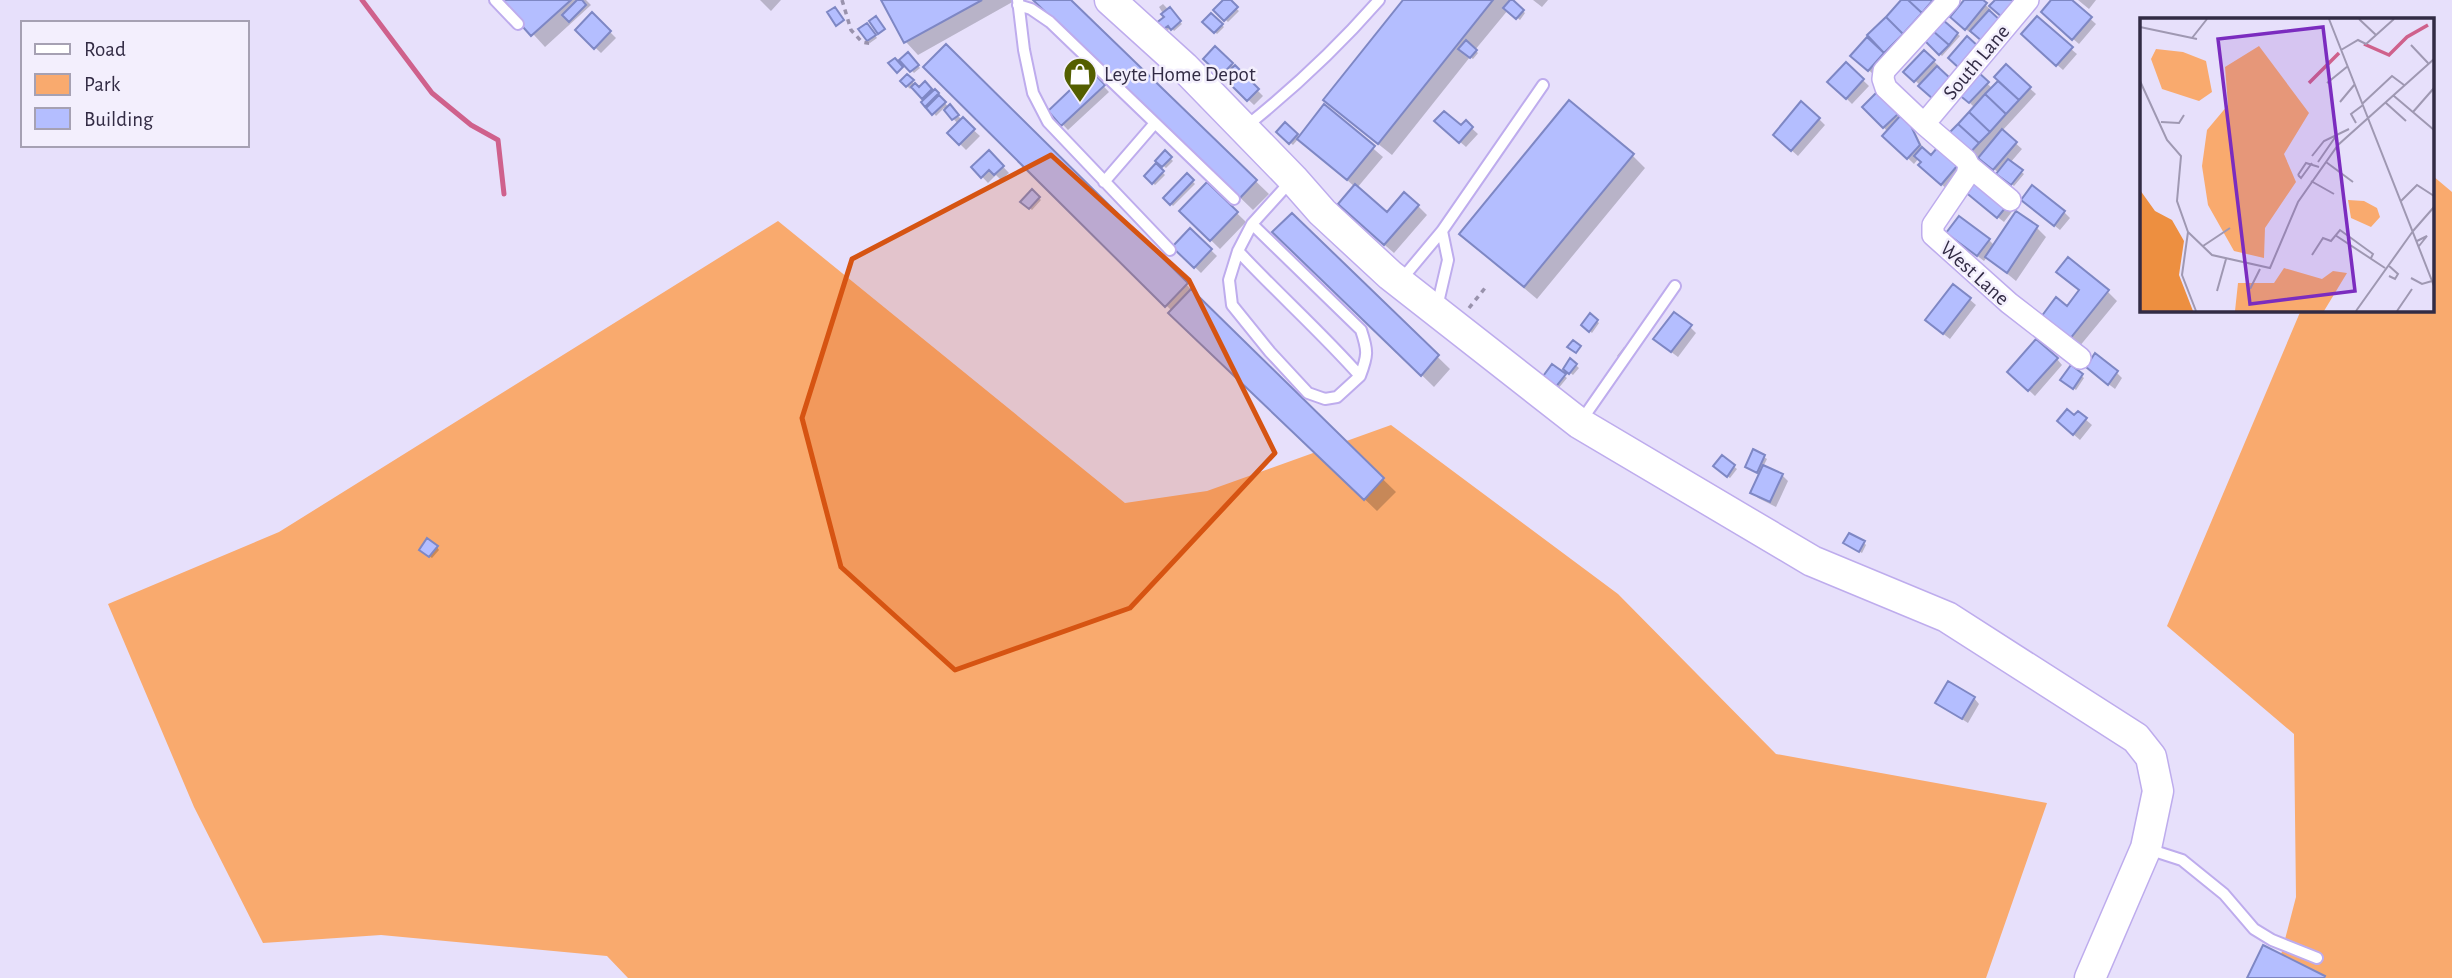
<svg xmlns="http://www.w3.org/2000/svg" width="2452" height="978" font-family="'Alegreya Sans',sans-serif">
<rect width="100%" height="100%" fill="#e7e0fb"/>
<path fill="#f9aa6e" d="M2433 176 2452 192V978H2275L2296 897 2294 734 2167 626 2301 310H2433Z
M778 221 1125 503 1207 491 1391 425 1618 594 1776 754 2047 803 1986 978H628L607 956 381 935 263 943 194 807 108 604 279 532Z"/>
<path fill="#0003" d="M502 0H586L591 5 545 47Z
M760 0H781L771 11Z
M883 0H1016L918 55 906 42Z
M1035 0H1068L1269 194 1253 210Z
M1226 0 1239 11 1228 22 1215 10Z
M1405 0H1511L1525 13 1520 20 1508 10 1475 50 1478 53 1473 59 1470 57 1392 155 1338 112Z
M1533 0H1548L1542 7Z
M1903 0H1935L1875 76 1853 55 1867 40 1879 47Z
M1966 0H1980L1991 10 1972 34 1958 23Z
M2054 0H2069L2096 24 2079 44 2049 18Z
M2078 0H2096L2089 9Z
M1163 4 1182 24 1174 31 1171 27 1165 33 1158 25 1166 18 1159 7Z
M592 14 616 38 601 53 577 30Z
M1211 15 1224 27 1217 34 1205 22Z
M1943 22 1960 36 1942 56 1927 41Z
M870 27 877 38 870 43 868 40Z
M2029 40 2071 49 2077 54 2063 70Z
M946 47 1199 297 1198 299 1396 492 1377 511 1183 325 1172 311 926 67Z
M1215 48 1263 96 1254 105 1205 59Z
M1924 52 1940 67 1938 69 1940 104 1906 72Z
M908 55 920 68 914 73 902 60Z
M1846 64 1869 86 1852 104 1830 82Z
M2007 67 2036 94 2002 131 2022 149 2010 163 2024 174 2014 186 1979 156 1975 160 1950 135 1975 108 1961 94 1978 75 1993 89 2000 81Z
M1091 73 1109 92 1068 130 1050 111Z
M907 76 919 89 925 84 937 93 949 108 980 136 966 150 949 133 958 124 944 108 936 116 913 86 910 89 902 81Z
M1877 95 1916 134 1925 152 1931 157 1937 150 1962 173 1948 190 1926 171 1919 158 1914 164 1890 141 1888 132 1864 107Z
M1324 106 1383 157 1357 188 1387 214 1418 206 1427 215 1394 253 1349 214 1355 187 1299 138 1293 145 1278 132 1285 124 1300 138Z
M1819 119 1825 125 1798 156 1781 141Z
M1466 123 1478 134 1466 147 1443 127 1461 128Z
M989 152 1009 173 1001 180 996 175 988 183 973 167Z
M1165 153 1173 161 1166 168 1158 161Z
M1632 155 1645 168 1537 299 1474 246Z
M1156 166 1165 175 1155 185 1146 176Z
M1187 176 1195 184 1173 206 1165 198Z
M1207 184 1246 222 1220 249 1181 211Z
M1032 192 1041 200 1032 210 1023 202Z
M1972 197 2009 204 2014 209 2004 222Z
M2029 205 2064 212 2070 218 2060 230Z
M1292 215 1450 369 1434 387 1275 232Z
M2037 228 2046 237 2016 281 1987 257 1984 261 1955 239 1989 240 1995 246Z
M1190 230 1217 256 1201 273 1174 247Z
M1954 286 1976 305 1950 339 1933 326Z
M2107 291 2117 301 2079 347 2052 326 2067 308Z
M1590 316 1599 323 1592 333 1583 325Z
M1690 327 1696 333 1678 357 1662 345Z
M1624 347 1630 352 1623 361 1617 356Z
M2057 359 2062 365 2035 396 2009 372Z
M1571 361 1579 368 1573 375 1565 369Z
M1552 366 1567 378 1557 390 1543 378Z
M2071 368 2084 378 2076 390 2065 382Z
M2116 372 2122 378 2115 389 2094 373Z
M2078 413 2092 425 2080 440 2065 427Z
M1722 457 1737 469 1730 478 1717 469Z
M1764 457 1767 459 1763 467 1782 475 1788 481 1776 507 1758 498 1753 493 1761 475 1750 469Z
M1864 543 1866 545 1862 553 1848 545Z
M437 547 439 550 432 558 423 552Z
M1974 698 1979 704 1968 723 1937 703Z"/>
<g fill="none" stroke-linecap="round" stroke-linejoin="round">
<path stroke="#cf618c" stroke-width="5" d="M362 0 432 93 471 125 498 140 504 194"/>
</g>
<path fill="#b4beff" stroke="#7e87c4" stroke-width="2" d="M499 0H571L531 36Z
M577 0H582L586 5 569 22 562 15Z
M881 0H982L904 43Z
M1033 0H1071L1257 180 1239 199Z
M1223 0H1231L1238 7 1224 21 1213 10Z
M1403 0H1493L1378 144 1323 100Z
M1510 0H1513L1524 10 1516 19 1503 8Z
M1901 0H1908L1922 13 1903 34 1886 17Z
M1908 0H1933L1922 13Z
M1964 0H1983L1987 3 1965 30 1950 17Z
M1995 0H2019L2003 18 1989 6Z
M2051 0H2072L2092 17 2072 40 2041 12Z
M835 7 844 20 836 26 827 12Z
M1170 7 1181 21 1171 30 1168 26 1161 31 1155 24 1164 17 1161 14Z
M1989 10 2001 21 1983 42 1970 31Z
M592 12 611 31 594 49 575 30Z
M1211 13 1223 24 1214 33 1202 22Z
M876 16 885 29 878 34 869 21Z
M2037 16 2073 47 2056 66 2021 34Z
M1886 17 1903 34 1884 53 1867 35Z
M1943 20 1958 33 1949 45 1933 31Z
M867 23 876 35 867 41 858 29Z
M1933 31 1949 45 1939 55 1925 41Z
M1967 36 1979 47 1959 68 1948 58Z
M1867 37 1884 53 1868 71 1850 56Z
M1466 40 1477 50 1470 58 1458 49Z
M946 44 1188 283 1165 307 923 67Z
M1215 46 1233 63 1221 76 1203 59Z
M1924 50 1935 60 1914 82 1903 72Z
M908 52 919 65 910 72 899 60Z
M895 58 903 67 897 73 888 63Z
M1846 62 1864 79 1846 99 1827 82Z
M2006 64 2031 87 2019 100 1994 77Z
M1235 65 1259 89 1247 101 1223 77Z
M1937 66 1951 79 1933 99 1918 86Z
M1091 70 1105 85 1061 126 1048 111Z
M1978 72 1989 82 1969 103 1958 94Z
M907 74 914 80 906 87 900 81Z
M925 81 932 89 922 99 911 87 915 83 919 87Z
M1998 81 2019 100 2006 114 1985 94Z
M935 89 939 93 925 107 921 102Z
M1877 92 1898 114 1883 128 1862 107Z
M1985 94 2006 114 1990 132 1969 112Z
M939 95 946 102 932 115 926 108Z
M1569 100 1634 154 1524 287 1459 234Z
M1801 101 1820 118 1791 151 1773 135Z
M950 104 959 115 952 120 944 110Z
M1324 104 1375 146 1347 180 1297 139Z
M1444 111 1461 125 1466 120 1473 127 1459 143 1434 121Z
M1969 112 1990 132 1979 143 1958 124Z
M1900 116 1911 126 1920 145 1907 159 1882 136Z
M963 117 975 129 959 145 947 133Z
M1285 122 1298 134 1289 144 1276 132Z
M1958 124 1979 143 1968 155 1947 135Z
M2002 129 2017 142 1993 170 1978 158Z
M1922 147 1931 155 1937 148 1957 166 1941 185 1918 165 1921 162 1914 156Z
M989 150 1004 166 994 175 989 170 981 178 971 167Z
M1165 150 1172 157 1162 167 1155 161Z
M2008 159 2023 170 2011 185 1996 174Z
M1156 163 1164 171 1152 184 1144 176Z
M1187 173 1194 180 1170 205 1163 198Z
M1977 176 2010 202 1997 218 1964 191Z
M1207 182 1238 212 1210 241 1179 211Z
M1355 184 1387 212 1404 192 1419 205 1384 245 1338 204Z
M2032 185 2065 211 2054 226 2021 200Z
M1032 189 1040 197 1029 209 1020 202Z
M2016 211 2038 226 2007 273 1985 257Z
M1292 213 1439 355 1421 376 1272 232Z
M1959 216 1990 239 1977 256 1946 233Z
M1190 228 1212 249 1194 268 1172 247Z
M2068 257 2109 290 2069 340 2041 317 2056 297 2067 306 2079 290 2056 272Z
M1953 284 1971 298 1943 334 1925 320Z
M1191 289 1384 478 1364 500 1168 313Z
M1674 312 1692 325 1671 352 1653 339Z
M1590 313 1598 320 1589 332 1581 325Z
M2036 339 2058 358 2028 391 2007 372Z
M1573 340 1581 346 1576 353 1567 347Z
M2095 353 2118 371 2108 385 2086 367Z
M1570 358 1577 364 1569 374 1563 369Z
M1552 364 1566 374 1554 389 1541 379Z
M2071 365 2083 374 2073 389 2060 380Z
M2067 409 2074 415 2078 411 2087 418 2073 435 2057 421Z
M1753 449 1765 455 1757 473 1745 467Z
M1722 455 1735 465 1727 477 1713 466Z
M1763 465 1783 474 1770 502 1750 493Z
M1849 533 1865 541 1859 552 1843 543Z
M427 538 438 546 429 557 419 550Z
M1948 681 1975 697 1962 719 1935 703Z
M2263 945 2325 976 2324 978H2247Z"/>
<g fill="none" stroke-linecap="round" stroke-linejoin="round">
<defs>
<path id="lane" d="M495 0 518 24
M1018 0 1024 50 1033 93 1048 122 1170 250
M1018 5 1031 9 1050 22 1234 199
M1244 128C1293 89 1338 47 1379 0
M1104 182 1155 123
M1252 224 1361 330C1368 351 1368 355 1360 376
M1238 251C1278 294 1321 332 1360 376L1337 397 1325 399 1308 393 1270 352 1232 305 1229 280 1238 251 1252 224 1290 182
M1401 280 1442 231 1543 85
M1437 307 1448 260 1442 231
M1581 421 1675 286
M2148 849 2182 860 2224 894 2254 929 2272 940 2317 958"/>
<path id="street" d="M1949 0 1884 71 1883 79 1886 88 1924 124 1966 160 1969 166 1967 175 1933 225V235L2009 303 2080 358
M1924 124 2028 0
M1969 166 2010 200"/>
<path id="secondary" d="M1110 0 1184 67 1293 179 1322 212 1390 275 1579 423 1812 561 1947 617 2136 738 2151 757 2158 791 2146 848 2090 978"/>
</defs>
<use href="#lane" stroke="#beaced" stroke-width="14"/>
<use href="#street" stroke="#beaced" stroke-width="24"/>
<use href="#secondary" stroke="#beaced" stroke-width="33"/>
<path stroke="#9992ac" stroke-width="3.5" stroke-dasharray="5 5" stroke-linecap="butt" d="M842 0 851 30 862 42 873 44
M1469 308 1485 288"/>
<use href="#lane" stroke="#fff" stroke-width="10"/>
<use href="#street" stroke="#fff" stroke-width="21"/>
<use href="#secondary" stroke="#fff" stroke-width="30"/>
</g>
<path fill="#d65412" fill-opacity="0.2" stroke="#d65412" stroke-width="5" stroke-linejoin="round" d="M1051 155 1189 280 1275 453 1130 608 955 670 841 567 802 418 852 259Z"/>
<defs>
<symbol id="shop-pin" viewBox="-11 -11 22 30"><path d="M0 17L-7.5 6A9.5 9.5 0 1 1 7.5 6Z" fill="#545f00" stroke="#f3effd"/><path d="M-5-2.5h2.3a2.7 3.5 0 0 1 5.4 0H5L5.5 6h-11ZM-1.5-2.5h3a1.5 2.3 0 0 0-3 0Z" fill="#fff"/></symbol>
</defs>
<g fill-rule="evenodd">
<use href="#shop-pin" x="1061" y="55" width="38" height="52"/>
</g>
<g text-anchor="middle" stroke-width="5" stroke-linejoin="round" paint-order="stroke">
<g font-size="21" fill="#322b44" stroke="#f3effd">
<text transform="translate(1976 62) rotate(-50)" y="7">South Lane</text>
<text transform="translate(1975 273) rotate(42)" y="7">West Lane</text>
</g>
<g font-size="21" fill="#322b44" stroke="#f3effd" text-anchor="start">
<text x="1104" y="81">Leyte Home Depot</text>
</g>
</g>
<g transform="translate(2140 18)">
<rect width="294" height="294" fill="#e7e0fb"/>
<path d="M119 28 169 95 144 136 156 164 125 210 124 240 94 233 68 187 62 148 67 112 88 87 85 49ZM16 31 43 34 66 43 72 74 59 83 22 71 11 41ZM208 182 224 183 237 190 240 199 231 209 211 200ZM144 250 182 261 193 253 207 255 184 293H95L98 265H134Z" fill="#f9aa6e"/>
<path d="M0 172 15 193 32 202 44 223 39 257 53 293H0Z" fill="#ed8f40"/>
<path fill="none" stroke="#cf618c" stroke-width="3.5" d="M224 26 249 37 267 19 288 7M169 65 199 35"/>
<path fill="none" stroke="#9f98b2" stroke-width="2" d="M189 1 294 268M219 1 236 17M0 9 57 21M52 20 67 1M271 27 288 45M201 32 218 22 226 26 254 1M0 63 27 122 41 138 37 183 48 214 42 257 56 293M187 65 208 48M254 78 294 112M200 84 215 66M246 85 266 103M222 86 252 58 264 67M273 94 294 70M21 104 39 105 44 97M216 105 211 96 223 87M172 138 184 123 209 111M178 144 196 118M186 144 213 164M158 157 166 145 179 149M158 157 161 160 172 145M171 163 194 176M261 183 277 167 294 178M273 213 294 189M48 214 72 237 130 250 158 184 198 127 294 41M195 217 245 250M277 223 287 218 279 228M63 228 90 210M172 237 183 220 191 223 200 212 233 236 231 240M248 247 258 256 255 261 249 258M271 260 282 266 292 263M110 271 120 251M77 273 86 241M216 293 273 213M257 293 272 271"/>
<path fill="#7b2cbf" fill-opacity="0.15" stroke="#7b2cbf" stroke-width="3.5" d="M183 9 215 273 110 286 78 21Z"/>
<rect width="294" height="294" fill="none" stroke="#322b44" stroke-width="3.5"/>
</g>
<rect x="21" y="21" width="228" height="126" fill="#f3effd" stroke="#a6a1b3" stroke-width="2"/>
<rect x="35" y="44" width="35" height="10" fill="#ffffff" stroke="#a6a1b3" stroke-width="2"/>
<text x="84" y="56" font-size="21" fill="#322b44">Road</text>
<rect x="35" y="74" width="35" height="21" fill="#f9aa6e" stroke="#a6a1b3" stroke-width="2"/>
<text x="84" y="91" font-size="21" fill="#322b44">Park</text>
<rect x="35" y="108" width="35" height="21" fill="#b4beff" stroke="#a6a1b3" stroke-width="2"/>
<text x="84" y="126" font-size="21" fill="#322b44">Building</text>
</svg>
